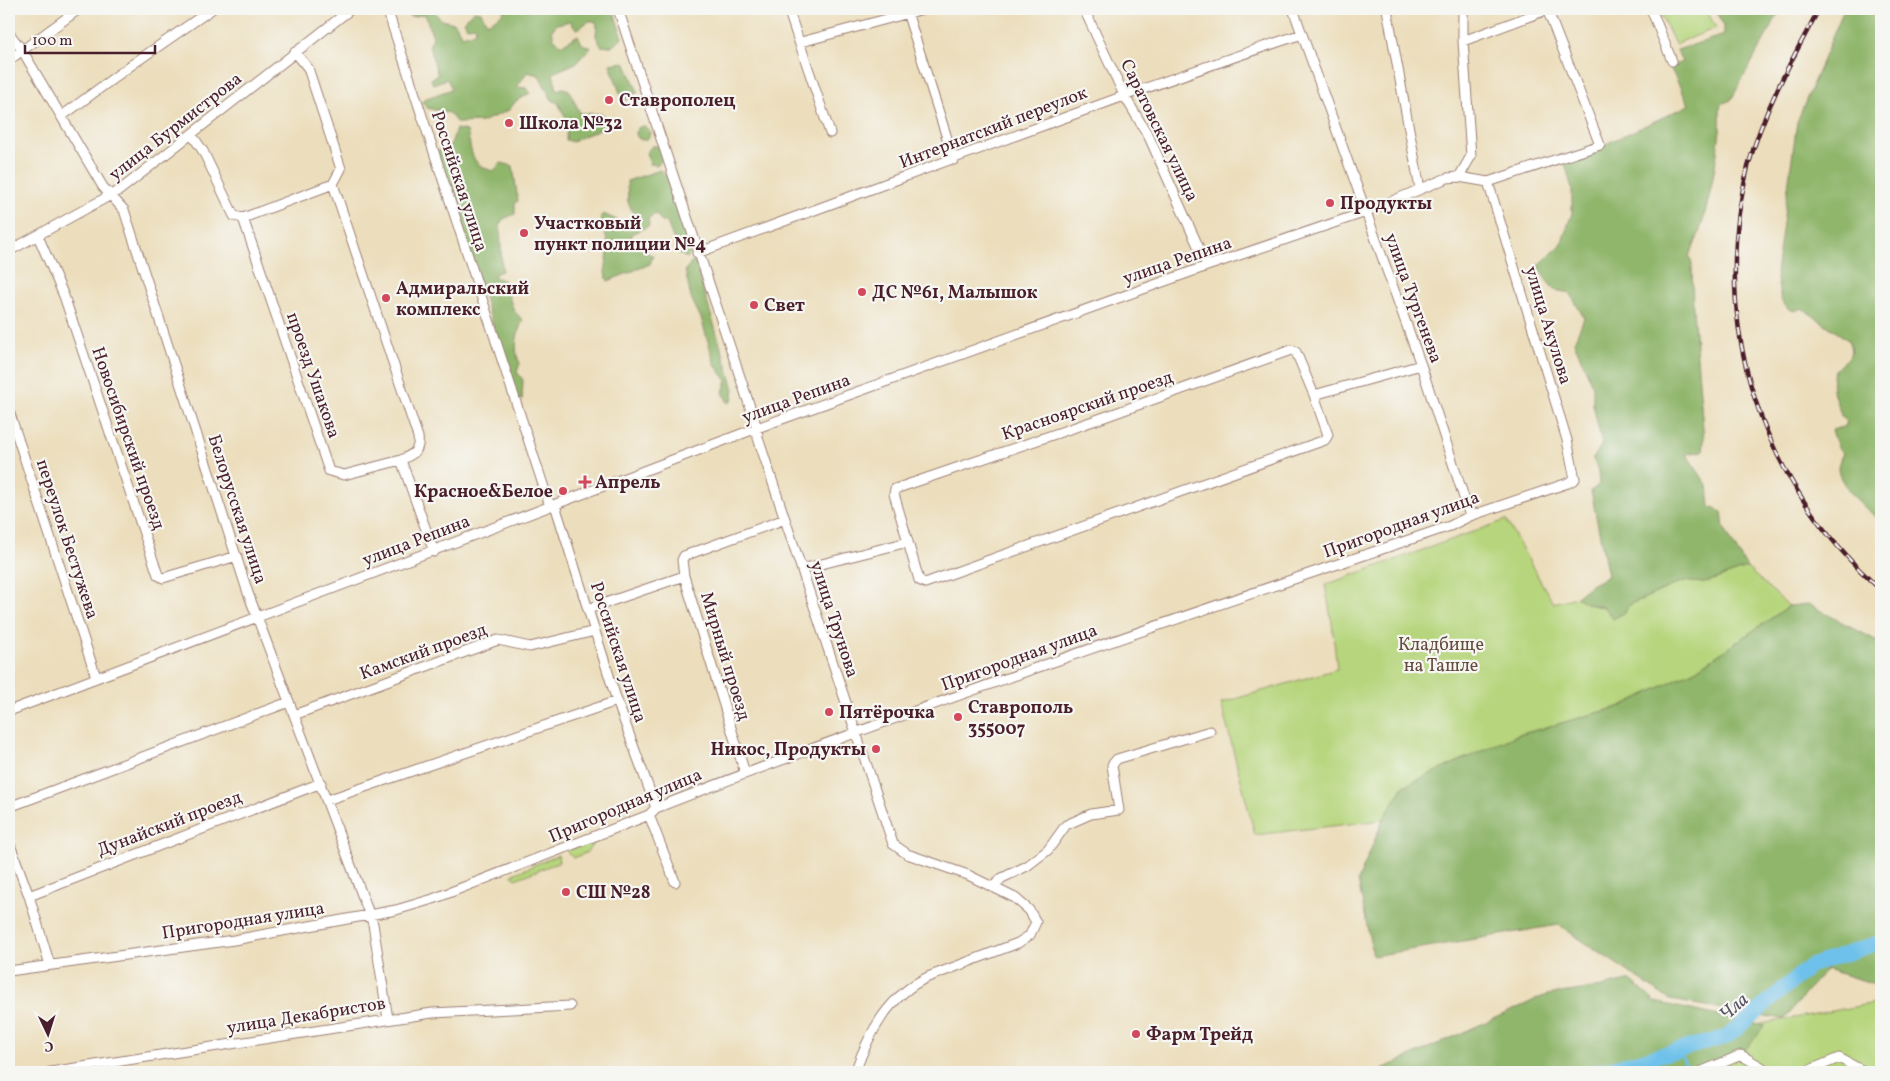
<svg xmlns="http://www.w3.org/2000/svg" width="1890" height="1081" font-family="Vollkorn,serif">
<rect width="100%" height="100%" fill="#f6f6f2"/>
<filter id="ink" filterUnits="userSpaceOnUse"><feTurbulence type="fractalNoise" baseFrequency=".02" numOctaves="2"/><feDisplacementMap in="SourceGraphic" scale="10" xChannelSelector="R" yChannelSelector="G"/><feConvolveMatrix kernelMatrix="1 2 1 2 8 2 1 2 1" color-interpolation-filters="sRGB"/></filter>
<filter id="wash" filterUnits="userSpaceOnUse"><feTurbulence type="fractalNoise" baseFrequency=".0096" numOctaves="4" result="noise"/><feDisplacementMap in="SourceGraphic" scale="20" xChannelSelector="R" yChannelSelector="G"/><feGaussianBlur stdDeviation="1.12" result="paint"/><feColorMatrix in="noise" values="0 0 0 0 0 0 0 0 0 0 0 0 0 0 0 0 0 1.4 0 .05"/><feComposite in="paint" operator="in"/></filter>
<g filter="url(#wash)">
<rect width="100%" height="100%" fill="#ecdebc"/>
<path fill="#b6d57c" stroke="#807a54" d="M1658 9H1706L1716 28 1675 44Z
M1506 520 1553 603 1576 597 1588 604 1624 613 1629 605 1683 581 1704 583 1747 568 1789 606 1699 668 1622 706 1515 736 1404 786 1383 820 1255 835 1221 703 1337 669 1332 623 1325 585Z
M597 839 586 853 573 858 566 851Z
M558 855 559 862 516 879 511 875Z
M1881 1002V1072H1566L1609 1052Z"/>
<path fill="#90b66c" stroke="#6d6a4c" d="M405 9H432L441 20 455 23 462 36 475 32 476 26 467 27 464 21 474 11 481 12 487 23 500 16 505 9H613L622 37C618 45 609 48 601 46L596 36 597 24 594 21H589L578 29 573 26 571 21 557 24 552 30 554 39 562 45 578 35 582 44 591 47 576 63 553 73 557 90 563 88 569 90 580 113 602 114 608 121C599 134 585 133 573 142L566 140 567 120 558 103 552 100 539 75 527 72 517 87 526 88 530 93 516 101 509 110 482 122 457 123 449 113 427 108 422 103 424 99 452 89 447 79 433 84 431 79 437 76V72L429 46 433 37 425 14 410 17Z
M1714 9H1781L1731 100 1721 104C1719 113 1721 121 1720 130 1716 166 1706 226 1689 256L1692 264 1693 310 1704 440 1703 451 1686 454 1708 486 1710 507 1722 512 1724 528 1747 568 1704 583 1683 581 1629 605 1624 613 1613 619 1604 607 1588 604 1576 597 1591 585 1608 576 1591 491 1599 485 1598 470 1593 459 1602 444 1593 404V386L1574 342 1584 318 1570 293 1554 290 1537 267 1561 245 1572 213V189L1565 163 1689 105 1670 67 1682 62 1677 50 1724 35V26Z
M1844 9H1881V521C1868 511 1838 485 1838 468 1838 463 1841 458 1843 453L1838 448 1832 430 1846 426V420L1842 418C1838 406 1830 389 1833 376 1837 359 1858 363 1848 340L1802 308 1795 311 1788 309 1781 300 1776 274 1797 122Z
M625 62 638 92 623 102 610 64Z
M636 133a7 7 0 1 1 14 0a7 7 0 1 1-14 0Z
M456 129 467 131C472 152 470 165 493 171L501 163 513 166 518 201 515 203V214L503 219 500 224 502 271 496 273 494 277 503 280 514 311 523 320C517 332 513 351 520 363L517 372 523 380 522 400 517 399 437 152 451 144Z
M652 146H659L663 159 657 165 650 164 646 153Z
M660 170 666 175 693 252 687 258 679 254 667 222H662L656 214 648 218 649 226 631 234 632 243 653 256 650 264 608 281 605 273 609 246 600 217 603 214 629 225 637 221 628 202 627 181Z
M692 262 695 263 734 389 732 401 728 403 723 392 727 381 715 365 701 318 691 298 685 270Z
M1808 604 1881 643V986L1826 969 1784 1019 1670 1000 1559 925 1373 956 1358 880 1383 820 1404 786 1515 736 1622 706 1699 668 1789 606Z
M1631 980 1655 1002 1764 1026 1741 1055 1688 1072H1380L1382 1069 1546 995 1602 987Z"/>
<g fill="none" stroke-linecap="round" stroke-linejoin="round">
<path stroke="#6ec1ea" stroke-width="2.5" d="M1678 1051 1690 1072"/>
<path stroke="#6ec1ea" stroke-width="15" d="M1596 1072 1727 1037 1810 966 1881 942"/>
</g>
</g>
<g filter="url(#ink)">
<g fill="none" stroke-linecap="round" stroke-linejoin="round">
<defs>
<path id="minor" d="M387 9 550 506
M618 9 757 428 758 438 893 844 907 854 968 875 1015 898 1029 910 1036 922 1030 935 1018 943 928 977C889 995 869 1033 855 1072
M788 9 830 133
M906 9 954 160
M1084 9 1124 95 1149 137 1207 266
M1293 9 1421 365 1470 516
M1387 9 1420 189
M1651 9 1672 61
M9 33 22 50 103 187 124 210 248 593 373 924 388 1019
M1463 41 1549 9
M801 42 924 9
M295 52 308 68 341 169 333 184 418 437C420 452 413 454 401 460L434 552
M9 60 79 9
M62 116 130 66 212 9
M192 135 203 151 234 216 243 218 329 471 344 475 401 460
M1459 177 1471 156 1463 41V9
M243 218 333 184
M38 236 64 296 158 575 163 578 237 556
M9 251 120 190 351 9
M697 253C899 180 1099 102 1302 34
M9 411 96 677
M555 505 617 701 656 808
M908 542 919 580 925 583 1325 440 1328 435 1314 395
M802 569 908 542 894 494 895 489 1096 420 1291 350 1296 352 1314 395 1421 365
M588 609 684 576
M9 711 757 428 1207 266 1366 212 1447 178 1459 177 1488 182 1600 145 1547 9
M294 715 498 640 530 647 595 631
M745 773 684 576 682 560 684 556 785 519
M327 800 617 701
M9 807 289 702
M649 815 675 882
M9 842 29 896 50 965
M993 887 1002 878 1027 866 1048 850 1066 825 1091 814 1119 810 1112 765 1117 759 1210 731
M29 896 321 783
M9 971 234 940 396 910 433 899 649 815 656 808C918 706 1184 616 1450 526L1470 516 1568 483 1575 479 1567 440 1488 182
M50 1072 432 1013 570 1006
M1700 1072 1741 1055 1770 1072
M1805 1072 1839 1058 1865 1072"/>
</defs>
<use href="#minor" stroke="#9b7e74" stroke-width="11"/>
<use href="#minor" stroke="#fff" stroke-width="9"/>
<defs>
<path id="rail" d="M1819 9C1792 59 1763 111 1748 167 1708 324 1761 484 1881 590"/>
</defs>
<use href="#rail" stroke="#4a1f2b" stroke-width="4.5"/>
<use href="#rail" stroke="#f6f6f2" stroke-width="2.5" stroke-dasharray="8" stroke-linecap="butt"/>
</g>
</g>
<g fill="#d1495b" stroke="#f6f6f2" stroke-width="2">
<circle cx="609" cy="100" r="5"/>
<circle cx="509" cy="123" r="5"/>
<circle cx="1330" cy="203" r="5"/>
<circle cx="524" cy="233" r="5"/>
<circle cx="862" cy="292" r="5"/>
<circle cx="386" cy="298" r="5"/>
<circle cx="754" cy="305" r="5"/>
<path d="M582.5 474.5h5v5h5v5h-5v5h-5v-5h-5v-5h5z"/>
<circle cx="563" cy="491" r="5"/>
<circle cx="829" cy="712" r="5"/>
<circle cx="958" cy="717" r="5"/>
<circle cx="876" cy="749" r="5"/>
<circle cx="566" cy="892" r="5"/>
<circle cx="1136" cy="1034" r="5"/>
</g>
<g text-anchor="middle" stroke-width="4.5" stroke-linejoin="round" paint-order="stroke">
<g font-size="18" font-weight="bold" fill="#4a1f2b" stroke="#f6f6f2" text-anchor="start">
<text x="619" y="106">Ставрополец</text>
<text x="519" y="129">Школа №32</text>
<text x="1340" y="209">Продукты</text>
<text x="534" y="229">Участковый<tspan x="534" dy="21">пункт полиции №4</tspan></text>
<text x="396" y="294">Адмиральский<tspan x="396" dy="21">комплекс</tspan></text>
<text x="872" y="298">ДС №61, Малышок</text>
<text x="764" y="311">Свет</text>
<text x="595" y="488">Апрель</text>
<text x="553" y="497" text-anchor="end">Красное&amp;Белое</text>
<text x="968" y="713">Ставрополь<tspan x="968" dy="21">355007</tspan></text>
<text x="839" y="718">Пятёрочка</text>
<text x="866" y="755" text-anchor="end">Никос, Продукты</text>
<text x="576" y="898">СШ №28</text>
<text x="1146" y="1040">Фарм Трейд</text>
</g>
<g font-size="18" fill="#4a1f2b" stroke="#f6f6f2">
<text transform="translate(175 126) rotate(-38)" y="6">улица Бурмистрова</text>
<text transform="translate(993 127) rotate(-21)" y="6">Интернатский переулок</text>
<text transform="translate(1160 130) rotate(64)" y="6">Саратовская улица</text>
<text transform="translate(460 181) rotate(72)" y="6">Российская улица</text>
<text transform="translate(1177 260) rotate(-19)" y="6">улица Репина</text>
<text transform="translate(1414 298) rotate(70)" y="6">улица Тургенева</text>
<text transform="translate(1549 325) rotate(73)" y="6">улица Акулова</text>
<text transform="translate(314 375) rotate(71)" y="6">проезд Ушакова</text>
<text transform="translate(796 398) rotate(-20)" y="6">улица Репина</text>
<text transform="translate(1087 405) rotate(-19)" y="6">Красноярский проезд</text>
<text transform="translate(129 438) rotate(71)" y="6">Новосибирский проезд</text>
<text transform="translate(238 509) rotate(72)" y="6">Белорусская улица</text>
<text transform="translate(1401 524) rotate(-20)" y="6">Пригородная улица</text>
<text transform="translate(68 539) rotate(72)" y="6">переулок Бестужева</text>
<text transform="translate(416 540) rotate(-21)" y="6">улица Репина</text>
<text transform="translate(835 619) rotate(72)" y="6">улица Трунова</text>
<text transform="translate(423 651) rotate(-20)" y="6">Камский проезд</text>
<text transform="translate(619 652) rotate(72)" y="6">Российская улица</text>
<text transform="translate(726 656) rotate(73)" y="6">Мирный проезд</text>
<text transform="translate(1019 657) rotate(-20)" y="6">Пригородная улица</text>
<text transform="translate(625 805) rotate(-23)" y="6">Пригородная улица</text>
<text transform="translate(169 823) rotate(-21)" y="6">Дунайский проезд</text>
<text transform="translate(243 920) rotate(-9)" y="6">Пригородная улица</text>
<text transform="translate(306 1015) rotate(-9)" y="6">улица Декабристов</text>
</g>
<g font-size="18" fill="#654c3f" stroke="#f6f6f2">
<text x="1441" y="650">Кладбище<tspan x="1441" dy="21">на Ташле</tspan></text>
</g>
<g font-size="19" font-style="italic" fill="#555064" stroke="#f6f6f2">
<text transform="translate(1733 1006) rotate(-41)" y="7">Чла</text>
</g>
</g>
<rect width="1890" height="1081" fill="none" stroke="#f6f6f2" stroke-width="30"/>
<g transform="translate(48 1034) rotate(176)" stroke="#f6f6f2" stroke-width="4" paint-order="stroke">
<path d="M0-4L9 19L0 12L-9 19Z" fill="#4a1f2b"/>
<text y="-8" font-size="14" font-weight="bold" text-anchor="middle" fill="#4a1f2b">С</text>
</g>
<path d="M25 45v8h130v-8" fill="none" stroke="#4a1f2b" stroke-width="2.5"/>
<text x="32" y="45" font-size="15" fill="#4a1f2b" stroke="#f6f6f2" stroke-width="4" paint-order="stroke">100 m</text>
</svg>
